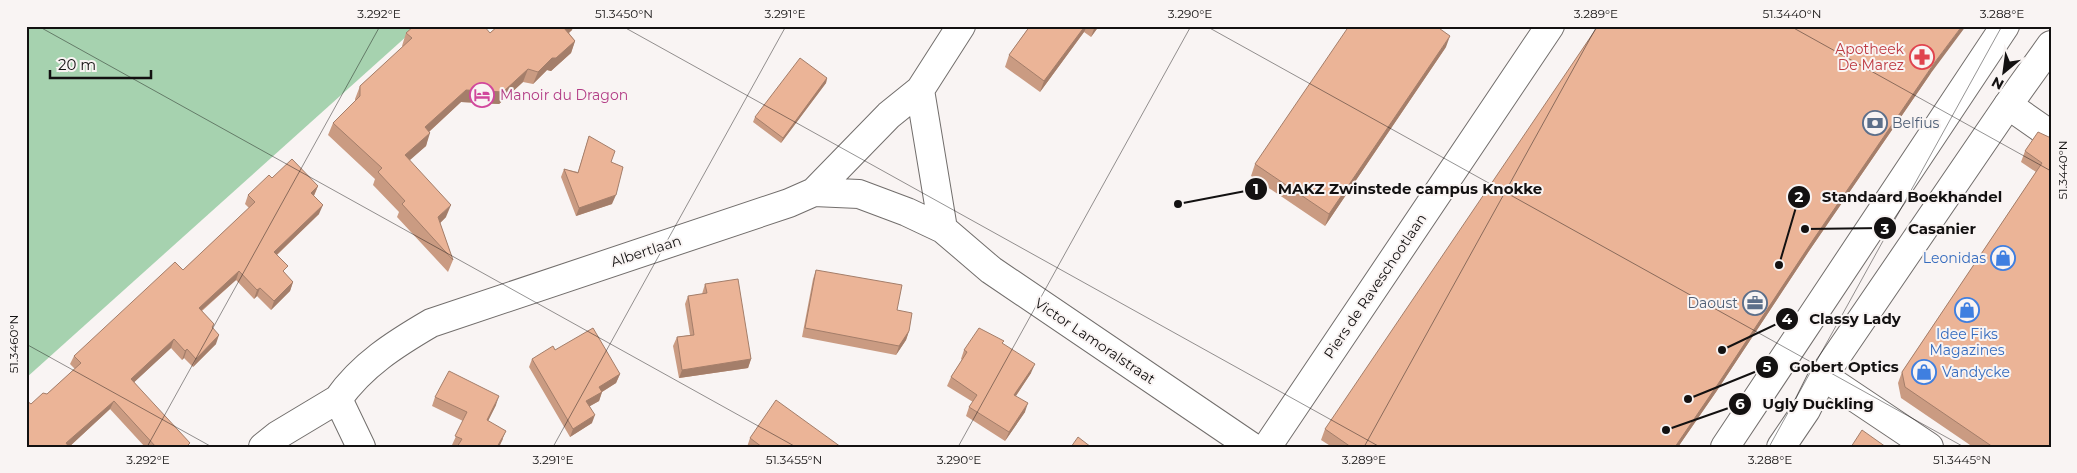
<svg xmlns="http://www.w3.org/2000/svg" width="2077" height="473" font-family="Montserrat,sans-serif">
<rect width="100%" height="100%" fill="#f9f4f3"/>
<path fill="#a6d2af" d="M26 26H418L26 378Z"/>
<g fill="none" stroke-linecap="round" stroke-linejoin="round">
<defs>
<path id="minor" d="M920 90 943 229 991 270 1252 447
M2008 105 2051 135
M814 192 859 194 907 212 943 229
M1823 376 1929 447
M263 447 278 435 338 399
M361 447 338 399C362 365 395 344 431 323L789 203 814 192 889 115 920 90 961 26
M1267 447 1550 26"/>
<path id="secondary" d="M1725 447 2005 26
M1781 447 1806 410 1823 376 2008 105 2051 45"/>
</defs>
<use href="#minor" stroke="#726e6c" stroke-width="30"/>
<use href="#secondary" stroke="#726e6c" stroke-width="30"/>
<use href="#minor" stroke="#fff" stroke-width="28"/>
<use href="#secondary" stroke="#fff" stroke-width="28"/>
</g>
<path fill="#ca9b82" d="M498 26H573L572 30 569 33 575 41 571 53 551 71 547 70 533 84 523 82 499 104 461 102 429 132 426 146 409 160 446 217 440 223 453 260 448 272 397 217 399 212 373 185 375 179 328 135 333 123 355 101V99L360 86 403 47 402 46 406 33H490Z
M1029 26H1099L1091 37 1084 32 1040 92 1005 67 1009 55 1029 27Z
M1446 47 1325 226 1251 176 1255 164Z
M1931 73 1809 251 1716 392 1678 447H1332L1321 440 1325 429Z
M827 78 826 83 781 143 753 122 755 117Z
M589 136 611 162 612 204 576 216 561 177 564 169 578 172Z
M2051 138V447H1973L1901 398 1898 383 1902 372 2036 172 2021 162 2025 151Z
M272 178 318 186 314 196 319 214 277 255 285 274 293 282 290 291 271 310 257 296 254 299 236 280 202 311 214 324 213 328 216 344 193 367 184 358 182 360 171 348 134 382 188 447H145L110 409 69 447 31 404 47 394 75 369 70 364 74 356 183 270 249 208 245 204 248 195Z
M816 270 897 310 909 331 906 340 896 355 802 337 813 279Z
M705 284 751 359 748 368 679 378 673 346 677 337 690 335 685 304 688 296 702 294Z
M1003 344 1031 373 1016 396 1025 412 1005 441 966 416 969 407 973 402 947 386 951 377 962 360 961 359 964 350Z
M555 350 620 374 616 383 602 392 599 401 590 406 592 423 570 437 529 367 532 359Z
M435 397 496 405 488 421 503 439 499 447H456L452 445 463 421 432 406Z
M750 438 841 447H747Z"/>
<path fill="#a47e6a" d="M566 26H573L572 30 560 40 564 28Z
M1085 26H1087L1084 32 1040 92 1044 81Z
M1095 26H1099L1091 37Z
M1962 26H1966L1931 73 1809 251 1716 392 1678 447H1675L1813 240 1935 62Z
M1450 36 1446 47 1325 226 1329 214Z
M575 41 571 53 551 71 547 70 533 84 538 72 552 58Z
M528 69 523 82 499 104 461 102 420 140 425 127 466 90Z
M827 78 826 83 781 143 783 138Z
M430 133 426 146 401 168 405 155Z
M318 186 314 195 308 202 311 193Z
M616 195 612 204 576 216 579 208Z
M323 205 319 214 271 260 274 252Z
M451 205 446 217 433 230 438 217Z
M239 271 236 280 195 316 199 308Z
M293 282 290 291 271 310 274 301Z
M260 288 257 296 254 299 257 290Z
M909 331 906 340 896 355 899 346Z
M219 335 216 344 193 367 196 359Z
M174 339 171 348 128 388 131 379Z
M187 349 184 358 182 360 185 351Z
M751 359 748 368 679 378 682 370Z
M1035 364 1031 373 1011 403 1014 395Z
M620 374 616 383 597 395 602 392 599 401 583 410 586 401 599 387Z
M499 396 496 405 484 429 487 420Z
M114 401 110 409 69 447 66 443Z
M1028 403 1025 412 1005 441 1009 432Z
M595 415 592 423 570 437 573 429Z
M506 431 499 447H497Z"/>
<path fill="#ebb497" stroke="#a47e6a" d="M414 26H484L490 33 498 26H566L564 28 575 41 556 58H552L538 72 528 69 503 92 466 90 425 127 430 133 405 155 451 205 438 217 453 260 402 204 405 201 378 172 382 168 333 123 360 96V86L412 38 406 33Z
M1030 26H1085L1044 81 1009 55Z
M1349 26H1436L1450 36 1329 214 1255 164Z
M1598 26H1962L1935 62 1813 240 1720 381 1675 447H1351L1325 429Z
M800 58 827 78 783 138 755 117Z
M2038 132 2051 138V447H1993L1905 387 1902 372 2042 163 2025 151Z
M589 136 615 151 611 162 623 167 616 195 579 208 564 169 578 173Z
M292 159 318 186 311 193 323 205 274 252 288 266 283 271 293 282 274 301 260 288 257 290 239 271 199 308 214 324 212 327 219 335 196 359 187 349 185 351 174 339 131 379 190 443 186 447H156L114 401 66 443 69 447H26V402L27 401 31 404 43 393 47 394 81 363 74 356 175 262 183 270 255 202 248 195 269 175 272 178Z
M816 270 902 285 897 310 912 313 909 331 899 346 805 328Z
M738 279 751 359 682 370 677 337 694 335 688 296 707 293 705 284Z
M593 328 620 374 599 387 602 392 586 401 595 415 573 429 532 359 553 346 555 350Z
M979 328 1004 341 1002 343 1035 364 1014 395 1028 403 1009 432 969 407 977 395 951 377 967 352 964 350Z
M449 371 499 396 487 420 506 431 497 447H457L462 439 455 436 467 412 435 397Z
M776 400 841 447H762L750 438Z
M1862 430 1886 447H1851Z
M1078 437 1091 447H1071Z"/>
<path fill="none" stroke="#131111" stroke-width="1" stroke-opacity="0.45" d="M38 26 796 447M622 26 1380 447M1206 26 1964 447M1790 26 2051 171M26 344 212 447M147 447 380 26M553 447 786 26M958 447 1191 26M1364 447 1597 26M1769 447 2002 26"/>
<defs>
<symbol id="pharmacy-ring" viewBox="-11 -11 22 22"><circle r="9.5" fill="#f9f4f3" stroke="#e0444e" stroke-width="1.5"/><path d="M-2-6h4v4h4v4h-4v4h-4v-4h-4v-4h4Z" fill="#e0444e"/></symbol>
<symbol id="hotel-ring" viewBox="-11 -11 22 22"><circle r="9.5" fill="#f9f4f3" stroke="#d1479c" stroke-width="1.5"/><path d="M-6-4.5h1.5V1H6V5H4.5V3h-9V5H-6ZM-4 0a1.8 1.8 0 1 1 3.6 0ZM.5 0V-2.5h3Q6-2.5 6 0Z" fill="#d1479c"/></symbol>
<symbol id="bank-ring" viewBox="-11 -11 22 22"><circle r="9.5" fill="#f9f4f3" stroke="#5c6f8a" stroke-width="1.5"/><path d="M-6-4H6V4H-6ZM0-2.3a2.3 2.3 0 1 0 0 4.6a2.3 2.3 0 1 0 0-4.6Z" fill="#5c6f8a"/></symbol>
<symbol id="shop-ring" viewBox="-11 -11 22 22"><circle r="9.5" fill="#f9f4f3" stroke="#3f7fe0" stroke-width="1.5"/><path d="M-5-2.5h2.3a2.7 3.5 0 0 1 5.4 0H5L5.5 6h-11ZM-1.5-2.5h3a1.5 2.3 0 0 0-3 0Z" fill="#3f7fe0"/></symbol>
<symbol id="office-ring" viewBox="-11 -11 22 22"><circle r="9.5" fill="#f9f4f3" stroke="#5c6f8a" stroke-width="1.5"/><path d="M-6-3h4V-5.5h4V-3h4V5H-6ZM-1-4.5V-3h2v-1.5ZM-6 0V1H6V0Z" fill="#5c6f8a"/></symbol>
</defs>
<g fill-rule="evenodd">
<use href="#pharmacy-ring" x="1908" y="43" width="28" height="28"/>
<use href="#hotel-ring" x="468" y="81" width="28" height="28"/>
<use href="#bank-ring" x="1861" y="109" width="28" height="28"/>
<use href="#shop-ring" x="1989" y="244" width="28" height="28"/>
<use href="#office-ring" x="1741" y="289" width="28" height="28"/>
<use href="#shop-ring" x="1953" y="296" width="28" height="28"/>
<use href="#shop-ring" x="1910" y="358" width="28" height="28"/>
</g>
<g text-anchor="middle" stroke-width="4" stroke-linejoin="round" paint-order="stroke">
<g font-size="14" fill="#be3a42" stroke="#f9f4f3" text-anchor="end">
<text x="1904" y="54">Apotheek<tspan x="1904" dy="16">De Marez</tspan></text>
</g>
<g font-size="14" fill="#b23c85" stroke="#f9f4f3" text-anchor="start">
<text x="500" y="100">Manoir du Dragon</text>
</g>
<g font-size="14" fill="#4e5e75" stroke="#f9f4f3" text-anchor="start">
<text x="1892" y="128">Belfius</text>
<text x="1738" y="308" text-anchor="end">Daoust</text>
</g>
<g font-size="14" fill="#131111" stroke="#f9f4f3">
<text transform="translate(646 251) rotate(-18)" y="5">Albertlaan</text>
<text transform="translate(1375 286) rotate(-56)" y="5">Piers de Raveschootlaan</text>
<text transform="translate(1095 341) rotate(34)" y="5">Victor Lamoralstraat</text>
</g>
<g font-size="14" fill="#366cbe" stroke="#f9f4f3" text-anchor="end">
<text x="1986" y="263">Leonidas</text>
<text x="1967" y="339" text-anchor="middle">Idee Fiks<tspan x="1967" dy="16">Magazines</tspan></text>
<text x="1942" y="377" text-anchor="start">Vandycke</text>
</g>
</g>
<path fill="none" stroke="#131111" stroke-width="2" d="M1178 204L1256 189M1779 265L1799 197M1805 229L1885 228M1722 350L1787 319M1688 399L1767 367M1666 430L1740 404"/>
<g fill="#131111" stroke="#f9f4f3" stroke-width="2">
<circle cx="1178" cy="204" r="5"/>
<circle cx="1779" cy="265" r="5"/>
<circle cx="1805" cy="229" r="5"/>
<circle cx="1722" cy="350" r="5"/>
<circle cx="1688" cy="399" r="5"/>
<circle cx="1666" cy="430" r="5"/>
<circle cx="1256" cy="189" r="12"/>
<circle cx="1799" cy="197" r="12"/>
<circle cx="1885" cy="228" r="12"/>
<circle cx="1787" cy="319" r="12"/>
<circle cx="1767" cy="367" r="12"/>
<circle cx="1740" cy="404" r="12"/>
</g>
<g font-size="15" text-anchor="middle" font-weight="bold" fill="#fff">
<text x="1256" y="194">1</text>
<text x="1799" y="202">2</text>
<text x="1885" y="234">3</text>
<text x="1787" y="324">4</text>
<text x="1767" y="372">5</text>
<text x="1740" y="409">6</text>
</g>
<g font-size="15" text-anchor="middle" font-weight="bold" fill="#131111" stroke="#f9f4f3" stroke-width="4" stroke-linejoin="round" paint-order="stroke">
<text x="1410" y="194">MAKZ Zwinstede campus Knokke</text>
<text x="1912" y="202">Standaard Boekhandel</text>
<text x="1942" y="234">Casanier</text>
<text x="1855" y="324">Classy Lady</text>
<text x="1844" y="372">Gobert Optics</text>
<text x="1818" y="409">Ugly Duckling</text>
</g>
<rect width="2077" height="473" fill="none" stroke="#f9f4f3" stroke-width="55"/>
<g transform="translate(2004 72) rotate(209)" stroke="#f9f4f3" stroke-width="4" paint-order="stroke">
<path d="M0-4L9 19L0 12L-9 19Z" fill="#131111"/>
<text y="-8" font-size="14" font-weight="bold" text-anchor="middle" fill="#131111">N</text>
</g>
<path d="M50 70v8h101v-8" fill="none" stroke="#131111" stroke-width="2.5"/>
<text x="58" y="70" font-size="15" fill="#131111" stroke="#f9f4f3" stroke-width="4" paint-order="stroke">20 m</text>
<rect x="28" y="28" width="2022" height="418" fill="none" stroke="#131111" stroke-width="2"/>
<g font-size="12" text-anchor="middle" fill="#131111">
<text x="379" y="18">3.292°E</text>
<text x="624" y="18">51.3450°N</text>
<text x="785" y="18">3.291°E</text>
<text x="1190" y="18">3.290°E</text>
<text x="1596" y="18">3.289°E</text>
<text x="1792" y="18">51.3440°N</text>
<text x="2002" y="18">3.288°E</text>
<text transform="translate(2063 170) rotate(-90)" y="4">51.3440°N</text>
<text transform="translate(14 344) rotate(-90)" y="4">51.3460°N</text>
<text x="148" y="464">3.292°E</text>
<text x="553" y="464">3.291°E</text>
<text x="794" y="464">51.3455°N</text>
<text x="959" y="464">3.290°E</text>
<text x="1364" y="464">3.289°E</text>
<text x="1770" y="464">3.288°E</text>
<text x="1962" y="464">51.3445°N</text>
</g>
</svg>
